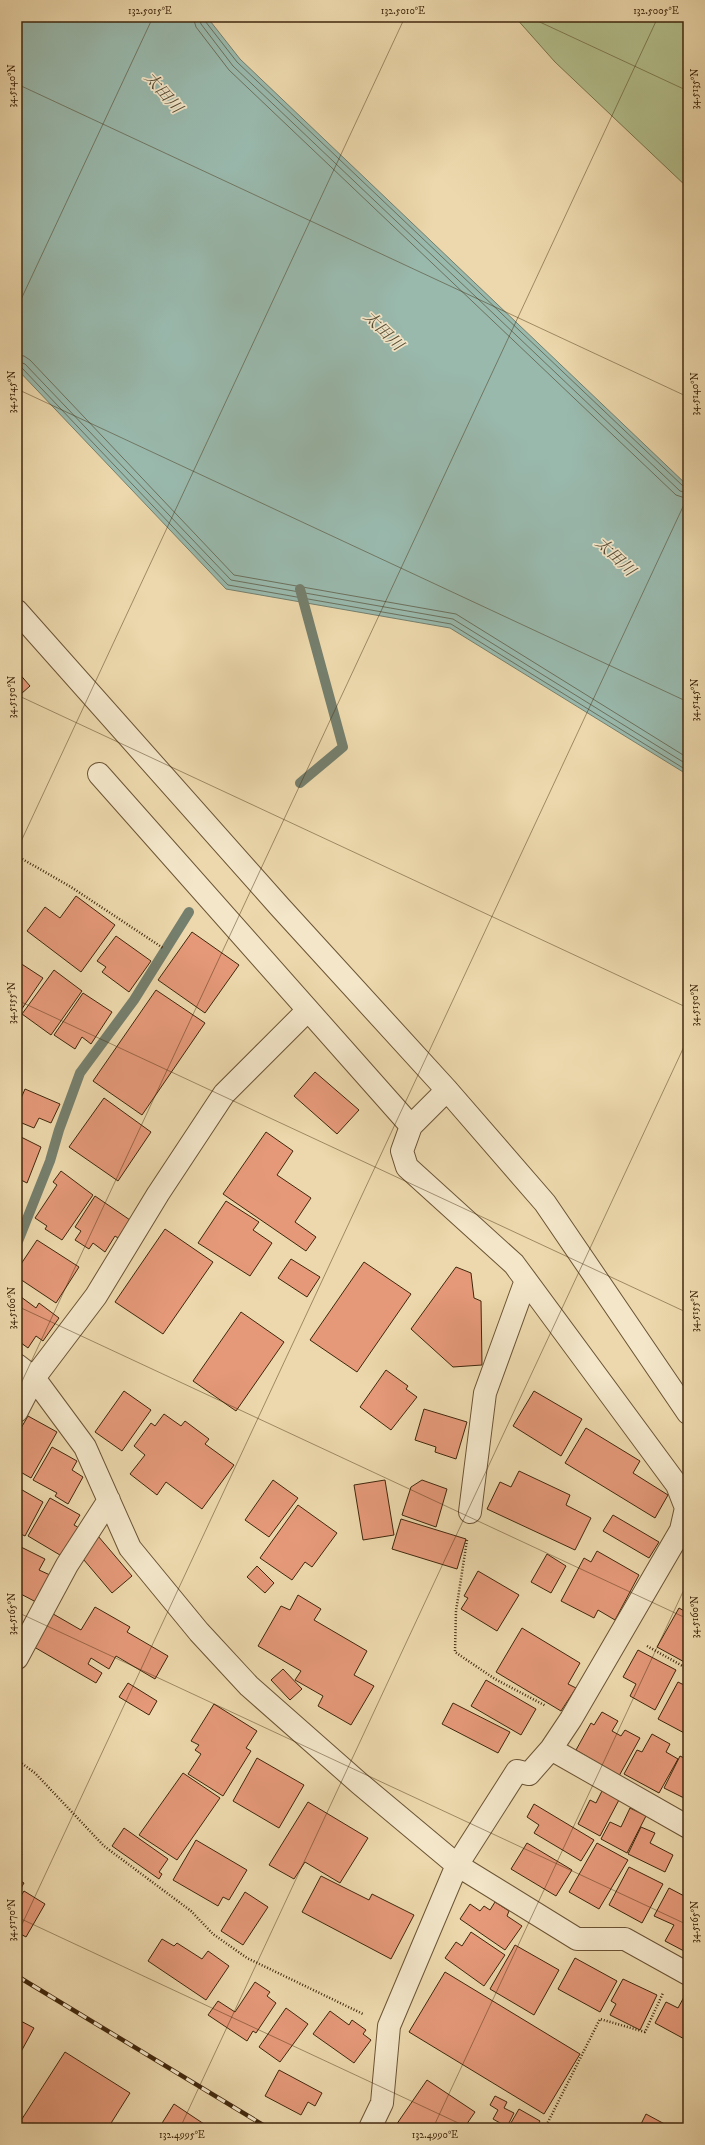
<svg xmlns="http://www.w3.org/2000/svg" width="705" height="2145" font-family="'IM FELL DW Pica','Noto Serif JP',serif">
<rect width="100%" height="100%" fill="#ecd8ac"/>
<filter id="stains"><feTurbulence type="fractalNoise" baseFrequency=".005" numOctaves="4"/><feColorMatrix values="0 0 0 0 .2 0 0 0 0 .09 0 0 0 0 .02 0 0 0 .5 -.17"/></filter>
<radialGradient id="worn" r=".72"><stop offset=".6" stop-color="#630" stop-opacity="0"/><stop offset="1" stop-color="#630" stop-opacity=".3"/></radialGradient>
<path fill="#b3c08d" stroke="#7a744c" d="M515 17H688V188L555 62Z"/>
<path fill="#99b9ad" stroke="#757f6d" d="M17 17H207L240 59 688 486V775L450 628 226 589 17 369Z"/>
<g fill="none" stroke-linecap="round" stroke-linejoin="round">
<path stroke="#6c705c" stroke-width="1" d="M193 17 196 27 229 70 676 495 688 499
M199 17 201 24 233 66 680 491 688 493
M204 17 205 21 237 62 684 487 688 488
M17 355 24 356 30 360 234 575 456 614 688 758
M17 361 25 364 231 580 453 619 688 765
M17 366 22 368 228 585 451 624 688 771"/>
<path stroke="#757f6d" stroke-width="10" d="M300 783 343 747 300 589
M17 1244 50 1161 59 1130 80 1073 134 1000 189 912"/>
</g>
<path fill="#e59979" stroke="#40270c" d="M17 671 30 686 21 694 17 689Z
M76 896 115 925 81 972 27 931 45 907 60 918Z
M192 932 239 965 205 1013 158 980Z
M116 936 151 961 129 992 102 972 106 967 97 961Z
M17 961 43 978 17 1016Z
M54 970 82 991 51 1035 22 1014Z
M156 990 205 1023 142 1115 93 1081Z
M83 993 112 1012 91 1044 82 1037 75 1049 54 1035Z
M315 1072 359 1110 337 1134 294 1096Z
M25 1089 60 1104 51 1123 39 1118 34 1128 17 1121V1102L19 1103Z
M104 1098 151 1132 118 1181 69 1147Z
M266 1132 293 1151 277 1175 311 1198 295 1222 316 1237 306 1251 223 1194Z
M17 1135 41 1147 27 1183 17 1178Z
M61 1171 93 1195 62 1240 45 1229 47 1226 35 1218 57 1185 53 1182Z
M95 1196 130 1220 118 1238 115 1236 105 1252 93 1243 89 1249 75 1240 81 1231 75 1227Z
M226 1201 259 1222 253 1230 272 1243 250 1276 198 1243Z
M165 1229 213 1262 163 1334 115 1302Z
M37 1240 79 1267 56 1303 17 1277V1270Z
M291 1259 320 1277 307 1297 278 1278Z
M364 1262 411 1294 357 1372 310 1340Z
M456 1267 471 1273 474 1298 481 1301 482 1365 453 1367 411 1329Z
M17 1294 36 1308 39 1303 59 1318 43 1341 36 1336 28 1348 17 1340Z
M241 1312 284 1342 236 1411 193 1381Z
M386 1370 408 1386 406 1389 417 1397 391 1430 360 1407Z
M124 1391 151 1410 122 1451 95 1432Z
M534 1391 582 1419 561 1456 513 1426Z
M424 1409 467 1422 456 1459 435 1452 436 1447 415 1440Z
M164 1414 181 1426 185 1421 209 1439 205 1444 234 1465 202 1509 166 1482 157 1495 130 1474 145 1455 134 1446 151 1423 155 1426Z
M28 1416 57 1432 31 1478 17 1470V1435Z
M586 1428 640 1461 633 1473 668 1495 655 1518 565 1463Z
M52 1447 77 1461 72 1470 83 1477 68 1504 55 1496 57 1493 33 1480Z
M519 1471 570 1495 566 1505 591 1518 575 1550 487 1509 500 1482 511 1487Z
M273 1480 298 1498 269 1537 245 1520Z
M385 1480 394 1535 363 1540 354 1485Z
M422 1480 447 1489 436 1527 402 1515 411 1487Z
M17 1487 43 1502 25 1536 17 1532Z
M50 1498 80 1515 74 1525 81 1529 65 1558 28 1536Z
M298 1505 337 1533 312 1567 305 1562 292 1580 260 1558Z
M613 1515 659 1542 649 1558 603 1531Z
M401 1519 466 1539 457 1569 392 1549Z
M98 1536 132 1576 112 1593 78 1553Z
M17 1541 20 1542 19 1546 45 1559 39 1570 50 1575 36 1602 17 1592Z
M597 1551 639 1575 615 1620 598 1610 594 1618 561 1601 584 1558 591 1562Z
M547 1554 566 1566 551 1593 531 1582Z
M257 1566 274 1583 265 1593 247 1577Z
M478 1571 519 1595 497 1631 461 1609 468 1598 464 1596Z
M298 1595 321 1609 314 1620 367 1651 354 1675 374 1686 351 1725 318 1706 323 1696 295 1680 301 1671 258 1646 281 1606 290 1610Z
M95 1607 130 1627 127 1632 168 1656 155 1679 116 1656 109 1669 91 1658 88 1664 102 1673 96 1683 29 1644 48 1611 81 1630Z
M679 1608 688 1613V1664L657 1647Z
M522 1628 580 1663 568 1684 576 1688 561 1711 496 1672Z
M638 1650 676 1670 655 1710 630 1696 636 1684 623 1677Z
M283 1669 302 1689 290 1700 271 1680Z
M486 1680 536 1709 521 1735 471 1706Z
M678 1682 688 1687V1735L658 1719Z
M128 1683 157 1701 149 1715 119 1697Z
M453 1703 510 1732 498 1753 442 1724Z
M214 1704 257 1731 246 1748 251 1751 223 1796 188 1774 201 1754 195 1750 199 1745 191 1741Z
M602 1712 618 1721 612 1731 621 1736 625 1730 640 1738 619 1776 576 1750 591 1723 594 1725Z
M652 1734 670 1744 666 1752 678 1759 659 1793 624 1774 637 1750 642 1752Z
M680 1756 688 1760V1800L664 1788Z
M257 1758 304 1785 279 1828 233 1801Z
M183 1773 220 1798 177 1860 139 1835Z
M603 1789 620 1798 600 1836 578 1824 590 1800 596 1803Z
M308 1802 368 1838 340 1883 305 1862 294 1879 269 1865Z
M534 1804 594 1840 581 1861 534 1833 539 1825 527 1817Z
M630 1808 646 1816 627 1853 601 1839 610 1822 621 1827Z
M641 1827 655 1833 650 1843 673 1855 665 1872 628 1854Z
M124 1828 168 1859 159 1872 162 1874 159 1879 112 1846Z
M196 1840 247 1870 229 1900 223 1897 218 1906 173 1880Z
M527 1843 572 1870 556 1896 511 1869Z
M597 1843 628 1860 599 1909 569 1892Z
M17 1850 22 1854 17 1862Z
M629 1867 663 1884 642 1923 609 1905Z
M321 1876 369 1900 372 1894 414 1915 391 1959 302 1912Z
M17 1879 24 1883 17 1895Z
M669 1888 688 1898V1943L684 1951 665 1941 674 1925 654 1916Z
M24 1891 45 1904 26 1937 17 1932V1902Z
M245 1892 268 1907 243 1945 221 1931Z
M495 1902 509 1911 507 1916 522 1926 505 1950 460 1919 470 1904 480 1911 484 1906 490 1910Z
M471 1932 505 1955 484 1986 445 1958 456 1942 462 1946Z
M162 1939 174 1946 177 1943 202 1959 208 1951 229 1966 206 2000 148 1961Z
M515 1945 559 1970 534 2015 490 1989Z
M575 1958 617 1981 600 2012 558 1989Z
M445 1972 580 2054 544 2114 409 2032Z
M623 1979 657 1995 640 2030 610 2015 616 2004 611 2001Z
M255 1982 270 1992 267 1996 276 2003 256 2033 253 2031 247 2041 208 2015 218 2001 235 2012Z
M684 1997 688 1999V2041L655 2023 666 2002 678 2008Z
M286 2008 308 2024 280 2062 259 2047Z
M330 2011 349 2025 352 2020 366 2030 363 2034 371 2040 354 2063 313 2034Z
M17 2019 34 2028 17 2059Z
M65 2052 130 2093 108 2128H29L20 2122Z
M279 2070 322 2093 315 2106 308 2102 301 2115 265 2096Z
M427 2080 475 2112 464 2128H394Z
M495 2096 507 2102 504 2108 514 2113 507 2127 493 2119 498 2110 490 2105Z
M174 2104 207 2126 206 2128H159Z
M519 2109 540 2121 536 2128H508Z
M646 2114 672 2128H639Z"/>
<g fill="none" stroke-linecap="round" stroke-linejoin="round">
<defs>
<path id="minor" d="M17 611 280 907 447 1090 545 1203 688 1413
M99 774 411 1126
M17 1365 34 1378 85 1447 130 1548 199 1632 249 1686 359 1783 457 1865 577 1939H625L688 1974
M17 1411 34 1378 96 1296 158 1194 224 1094 308 1010
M470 1512 485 1393 526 1280
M17 1658 67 1565 109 1500
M551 1749 688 1827
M370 2128 382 2103 389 2026 457 1865 517 1771 529 1774 551 1749 571 1719 681 1530 686 1508 677 1485 514 1264 407 1167 402 1151 411 1126 447 1090"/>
</defs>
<use href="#minor" stroke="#6b5334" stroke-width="24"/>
<path stroke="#40270c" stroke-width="2.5" stroke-dasharray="1 2" stroke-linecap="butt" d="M17 856 71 887 163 948
M467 1540 456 1611 455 1652 495 1679 546 1706
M647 1646 688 1669
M17 1760 35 1773 104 1846 191 1911 213 1934 247 1958 363 2014
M545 2128 600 2019 645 2032 663 1993"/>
<use href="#minor" stroke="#f3e6c9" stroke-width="22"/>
<defs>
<path id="rail" d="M17 1976 268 2128"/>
</defs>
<use href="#rail" stroke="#40270c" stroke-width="4.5"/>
<use href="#rail" stroke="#f3e6c9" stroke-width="3" stroke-dasharray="9" stroke-linecap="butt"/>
</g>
<path fill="none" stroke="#40270c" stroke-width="1" stroke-opacity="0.45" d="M529 17 688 91M17 84 688 397M17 308 153 17M17 389 688 702M17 695 688 1008M17 850 405 17M17 1000 688 1313M17 1306 688 1619M17 1392 658 17M17 1612 688 1925M17 1917 469 2128M17 1935 688 496M180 2128 688 1038M433 2128 688 1581M686 2128 688 2123"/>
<g text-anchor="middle" stroke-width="3.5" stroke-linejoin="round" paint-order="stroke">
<g font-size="16" font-style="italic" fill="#564c34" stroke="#f3e6c9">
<text transform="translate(164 92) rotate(49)" y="6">太田川</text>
<text transform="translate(384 330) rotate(45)" y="6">太田川</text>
<text transform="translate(616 556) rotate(44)" y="6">太田川</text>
</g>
</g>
<rect width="705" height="2145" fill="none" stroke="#ecd8ac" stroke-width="44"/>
<rect x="22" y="22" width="661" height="2101" fill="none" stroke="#40270c" stroke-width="1.5"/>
<g font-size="10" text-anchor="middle" fill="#40270c">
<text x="150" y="14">132.5015°E</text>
<text x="403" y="14">132.5010°E</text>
<text x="656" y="14">132.5005°E</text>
<text transform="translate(11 86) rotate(-90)" y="4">34.5140°N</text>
<text transform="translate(694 89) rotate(-90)" y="4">34.5135°N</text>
<text transform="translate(11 392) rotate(-90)" y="4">34.5145°N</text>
<text transform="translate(694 394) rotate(-90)" y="4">34.5140°N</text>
<text transform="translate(11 697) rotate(-90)" y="4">34.5150°N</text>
<text transform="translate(694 700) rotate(-90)" y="4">34.5145°N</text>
<text transform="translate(11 1003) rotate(-90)" y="4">34.5155°N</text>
<text transform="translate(694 1005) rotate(-90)" y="4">34.5150°N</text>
<text transform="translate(11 1308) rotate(-90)" y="4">34.5160°N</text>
<text transform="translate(694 1311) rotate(-90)" y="4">34.5155°N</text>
<text transform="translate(11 1614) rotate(-90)" y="4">34.5165°N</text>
<text transform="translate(694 1617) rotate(-90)" y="4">34.5160°N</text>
<text transform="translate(11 1920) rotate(-90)" y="4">34.5170°N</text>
<text transform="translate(694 1922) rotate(-90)" y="4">34.5165°N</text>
<text x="182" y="2138">132.4995°E</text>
<text x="435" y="2138">132.4990°E</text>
</g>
<rect width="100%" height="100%" filter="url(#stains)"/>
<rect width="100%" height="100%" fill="url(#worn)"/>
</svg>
